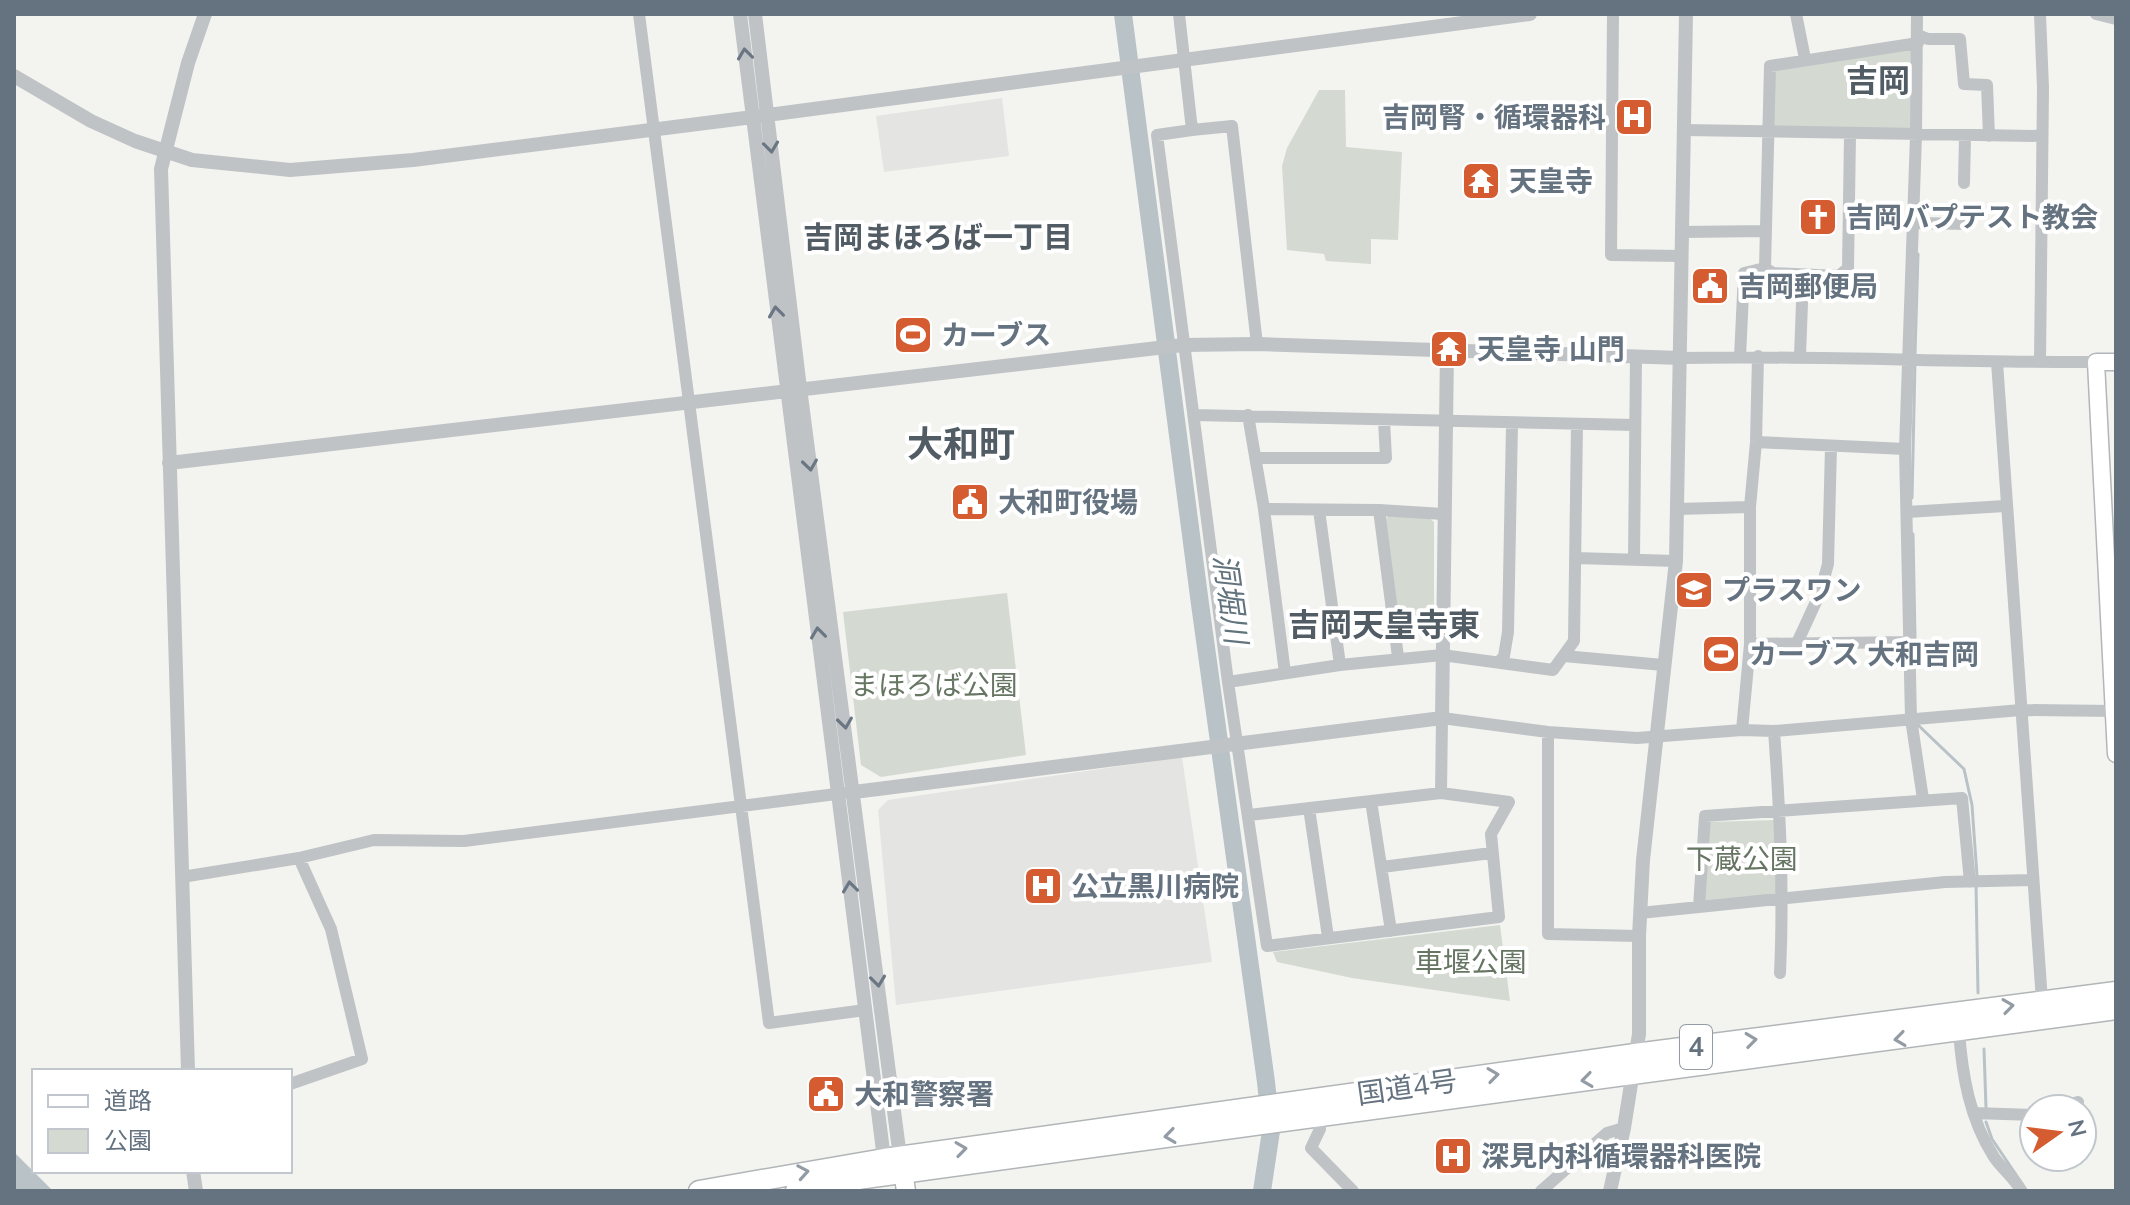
<svg xmlns="http://www.w3.org/2000/svg" width="2130" height="1205" font-family="Mulish,'Noto Sans JP',sans-serif">
<rect width="100%" height="100%" fill="#f3f4f0"/>
<path fill="#e4e5e3" d="M1002 98 1009 156 884 172 876 116Z
M1182 757 1212 962 896 1005 878 810 888 800Z"/>
<path fill="#d4dad1" d="M1917 47 1915 132 1777 129 1771 123 1774 69Z
M1319 90H1345L1346 147 1402 152 1398 240 1371 239V264L1326 261 1324 254 1287 250 1282 166 1287 148Z
M1388 516 1428 517 1434 522V630L1400 633 1383 522Z
M1007 593 1026 755 881 777 861 765 843 612Z
M1775 820 1779 896 1703 901 1709 822Z
M1500 925 1510 1001 1352 978 1277 962 1273 952Z"/>
<path fill="#b9c2c7" d="M14 1152 53 1191H14Z"/>
<g fill="none" stroke-linecap="round" stroke-linejoin="round">
<path stroke="#b9c2c7" stroke-width="3" d="M1915 354 1918 254
M1912 498 1915 362
M1913 534 1915 638
M1918 725 1964 769 1972 805 1977 876
M1976 884 1978 993
M1984 1049 1986 1108
M1986 1122 1992 1139 2027 1191"/>
<path stroke="#b9c2c7" stroke-width="18" d="M1123 14 1200 604 1266 1082 1271 1131 1262 1191"/>
<defs>
<path id="secondary" d="M2116 362H2096L2116 754"/>
<path id="primary" d="M901 1158 906 1191"/>
<path id="trunk" d="M699 1191 884 1159 1635 1054 2116 992
M796 1191 865 1178 1247 1126 2116 1009"/>
</defs>
<use href="#secondary" stroke="#b2b6ba" stroke-width="19"/>
<use href="#primary" stroke="#b3b6b9" stroke-width="21"/>
<use href="#trunk" stroke="#b2b5b8" stroke-width="23"/>
<path stroke="#bfc3c6" stroke-width="12" d="M639 14 769 1023 865 1010
M1179 14 1192 130 1232 126 1257 344
M1613 14 1611 255 1682 256
M1796 14 1805 59
M1917 14 1916 136 1905 449 1911 719 1923 799
M2096 14 2116 19
M1918 35 1928 39H1960L1964 84 1987 85 1989 136
M1192 130 1157 135 1228 682 1267 946 1499 917 1491 834 1509 802 1441 793 1249 815
M1684 130 2041 136
M1850 135 1848 268 1839 276 1773 273 1765 268 1770 66 1918 43
M1964 183 1965 136
M1913 223 1968 224
M1682 232 1766 231
M1800 356 1803 276
M1740 357 1744 273 1765 268
M1681 358C1819 355 1958 363 2096 362
M1997 362 2042 1001
M2040 362 2043 88 2040 14
M1194 415 1635 425
M1248 415 1264 509 1285 673
M1756 442 1905 449
M1256 458H1386L1384 420
M1264 509 1379 510 1443 514
M1678 509 1750 507
M1319 510 1340 665
M1379 510 1398 657
M1907 512 2005 506
M1575 558 1676 561
M1634 559 1636 357
M1797 643 1820 593 1828 564 1831 447
M1750 644 1910 642
M1564 656 1663 665
M1499 662 1504 656 1508 632 1512 424
M1228 682 1340 665 1442 655 1553 670 1574 641 1577 424
M1742 730 1750 644V507L1756 442 1758 356
M1774 731C1780 812 1784 891 1780 973
M1548 732V934L1639 936
M1441 793 1442 718 1548 732 1637 738 1742 730 1774 731 2021 710 2114 711
M1371 801 1391 931
M1309 808 1328 937
M1382 867 1491 853
M182 877 299 858 374 840 464 841 844 793
M1699 907 1705 816 1962 798 1970 882
M1640 913 1945 882 2032 880
M1959 1031C1962 1075 1970 1120 1994 1157 2002 1169 2015 1178 2021 1191
M290 1084 362 1059 331 929 299 858
M2054 1109 2078 1102
M1974 1113 2034 1115
M1319 1116 1320 1129 1311 1148 1353 1191
M1541 1191 1607 1133 1624 1128"/>
<path stroke="#bfc3c6" stroke-width="14" d="M740 14 884 1159
M755 14 800 388 900 1157
M14 76 91 121 135 141 192 160 290 170 413 160 753 117 1530 14
M169 463 1183 345 1257 344 1681 358
M854 792 1442 718 1447 351
M188 1071 161 169 188 63 205 14
M193 1171 196 1191
M1610 1191 1624 1128 1639 1034V936L1643 860 1676 561 1686 14"/>
<use href="#secondary" stroke="#fff" stroke-width="16"/>
<use href="#primary" stroke="#fff" stroke-width="18"/>
<use href="#trunk" stroke="#fff" stroke-width="20"/>
</g>
<defs><path id="oneway-chevron" d="M-2-3.5L2.5 0L-2 3.5" fill="none" stroke-width="1.6" stroke-linecap="round" stroke-linejoin="round" transform="scale(2)"/></defs>
<g stroke="#6a7683">
<use href="#oneway-chevron" transform="translate(745 54) rotate(-97)"/>
<use href="#oneway-chevron" transform="translate(771 147) rotate(83)"/>
<use href="#oneway-chevron" transform="translate(776 312) rotate(-97)"/>
<use href="#oneway-chevron" transform="translate(810 465) rotate(82)"/>
<use href="#oneway-chevron" transform="translate(818 633) rotate(-97)"/>
<use href="#oneway-chevron" transform="translate(845 723) rotate(82)"/>
<use href="#oneway-chevron" transform="translate(850 887) rotate(-97)"/>
<use href="#oneway-chevron" transform="translate(878 981) rotate(83)"/>
</g>
<g stroke="#939ca5">
<use href="#oneway-chevron" transform="translate(2008 1006) rotate(-8)"/>
<use href="#oneway-chevron" transform="translate(1900 1039) rotate(172)"/>
<use href="#oneway-chevron" transform="translate(1751 1040) rotate(-7)"/>
<use href="#oneway-chevron" transform="translate(1493 1075) rotate(-8)"/>
<use href="#oneway-chevron" transform="translate(1587 1080) rotate(172)"/>
<use href="#oneway-chevron" transform="translate(1170 1136) rotate(172)"/>
<use href="#oneway-chevron" transform="translate(961 1149) rotate(-8)"/>
<use href="#oneway-chevron" transform="translate(803 1172) rotate(-10)"/>
</g>
<defs>
<symbol id="hospital-square" viewBox="-11 -11 22 22"><rect x="-9" y="-9" width="18" height="18" rx="4" fill="#d45c30" stroke="#fff"/><path d="M-5-5h3v3.5h4V-5h3V5h-3V1.5h-4V5h-3Z" fill="#fff"/></symbol>
<symbol id="temple-square" viewBox="-11 -11 22 22"><rect x="-9" y="-9" width="18" height="18" rx="4" fill="#d45c30" stroke="#fff"/><path d="M0-6L5-2H3V0L6.5 2.5H4V6H1.5V3h-3V6H-4V2.5H-6.5L-3 0V-2H-5Z" fill="#fff"/></symbol>
<symbol id="church-square" viewBox="-11 -11 22 22"><rect x="-9" y="-9" width="18" height="18" rx="4" fill="#d45c30" stroke="#fff"/><path d="M-1.2-6h2.4v3.5h3.3v2.4h-3.3V6h-2.4V-.1h-3.3v-2.4h3.3Z" fill="#fff"/></symbol>
<symbol id="civic-square" viewBox="-11 -11 22 22"><rect x="-9" y="-9" width="18" height="18" rx="4" fill="#d45c30" stroke="#fff"/><path d="M-.6-6.5H3V-4.5H.6V-3L4-1V1h2V6H-6V1h2V-1L-.6-3ZM-1.2 2.5V6h2.4V2.5Z" fill="#fff"/></symbol>
<symbol id="stadium-square" viewBox="-11 -11 22 22"><rect x="-9" y="-9" width="18" height="18" rx="4" fill="#d45c30" stroke="#fff"/><path d="M0-5a6.5 5 0 1 0 0 10a6.5 5 0 1 0 0-10ZM-3.5-1.8h7v3.6h-7Z" fill="#fff"/></symbol>
<symbol id="school-square" viewBox="-11 -11 22 22"><rect x="-9" y="-9" width="18" height="18" rx="4" fill="#d45c30" stroke="#fff"/><path d="M0-5L7-2L0 1L-7-2ZM-4 1L0 2.5L4 1V4Q0 6-4 4Z" fill="#fff"/></symbol>
</defs>
<g fill-rule="evenodd">
<use href="#hospital-square" x="1612" y="95" width="44" height="44"/>
<use href="#temple-square" x="1459" y="159" width="44" height="44"/>
<use href="#church-square" x="1796" y="195" width="44" height="44"/>
<use href="#civic-square" x="1688" y="264" width="44" height="44"/>
<use href="#stadium-square" x="891" y="313" width="44" height="44"/>
<use href="#temple-square" x="1427" y="327" width="44" height="44"/>
<use href="#civic-square" x="948" y="480" width="44" height="44"/>
<use href="#school-square" x="1672" y="568" width="44" height="44"/>
<use href="#stadium-square" x="1699" y="632" width="44" height="44"/>
<use href="#hospital-square" x="1021" y="864" width="44" height="44"/>
<use href="#civic-square" x="804" y="1072" width="44" height="44"/>
<use href="#hospital-square" x="1431" y="1134" width="44" height="44"/>
</g>
<g text-anchor="middle" stroke-width="8" stroke-linejoin="round" paint-order="stroke">
<rect fill="#fff" stroke="#939ca5" stroke-width="2" x="1680" y="1025" width="32" height="44" rx="6"/>
<g font-size="26" font-weight="bold" fill="#65727f">
<text x="1696" y="1056">4</text>
</g>
<g font-size="28" font-weight="bold" fill="#65727f" stroke="#fff" text-anchor="start">
<text x="1606" y="127" text-anchor="end">吉岡腎・循環器科</text>
<text x="1509" y="191">天皇寺</text>
<text x="1846" y="227">吉岡バプテスト教会</text>
<text x="1738" y="296">吉岡郵便局</text>
<text x="941" y="345">カーブス</text>
<text x="1477" y="359">天皇寺 山門</text>
<text x="998" y="512">大和町役場</text>
<text x="1722" y="600">プラスワン</text>
<text x="1749" y="664">カーブス 大和吉岡</text>
<text x="1071" y="896">公立黒川病院</text>
<text x="854" y="1104">大和警察署</text>
<text x="1481" y="1166">深見内科循環器科医院</text>
</g>
<g font-size="28" fill="#667663" stroke="#fff">
<text x="934" y="695">まほろば公園</text>
<text x="1742" y="869">下蔵公園</text>
<text x="1471" y="972">車堰公園</text>
</g>
<g font-size="28" fill="#65727f" stroke="#fff">
<text transform="translate(1407 1087) rotate(-8)" y="10">国道4号</text>
</g>
<g font-size="30" font-weight="bold" fill="#525c64" stroke="#fff">
<text x="938" y="248">吉岡まほろば一丁目</text>
</g>
<g font-size="30" font-style="italic" fill="#61737c" stroke="#fff">
<text transform="translate(1230 599) rotate(82)" y="10">洞堀川</text>
</g>
<g font-size="32" font-weight="bold" fill="#525c64" stroke="#fff">
<text x="1878" y="92">吉岡</text>
<text x="1384" y="636">吉岡天皇寺東</text>
</g>
<g font-size="36" font-weight="bold" fill="#525c64" stroke="#fff">
<text x="961" y="457">大和町</text>
</g>
</g>
<rect width="2130" height="1205" fill="none" stroke="#65727f" stroke-width="32"/>
<rect x="32" y="1069" width="260" height="104" fill="#ffffff" stroke="#c1c7cc" stroke-width="2"/>
<rect x="48" y="1095" width="40" height="12" fill="#ffffff" stroke="#c1c7cc" stroke-width="2"/>
<text x="104" y="1109" font-size="24" fill="#65727f">道路</text>
<rect x="48" y="1129" width="40" height="24" fill="#d4dad1" stroke="#c1c7cc" stroke-width="2"/>
<text x="104" y="1149" font-size="24" fill="#65727f">公園</text>
<g transform="translate(2058 1133) rotate(76)"><circle r="38" fill="#ffffff" stroke="#c1c7cc" stroke-width="2"/>
<path d="M0-6L14 30L0 20L-14 30Z" fill="#d45c30"/>
<text y="-12" font-size="22" font-weight="bold" text-anchor="middle" fill="#65727f">N</text>
</g>
</svg>
